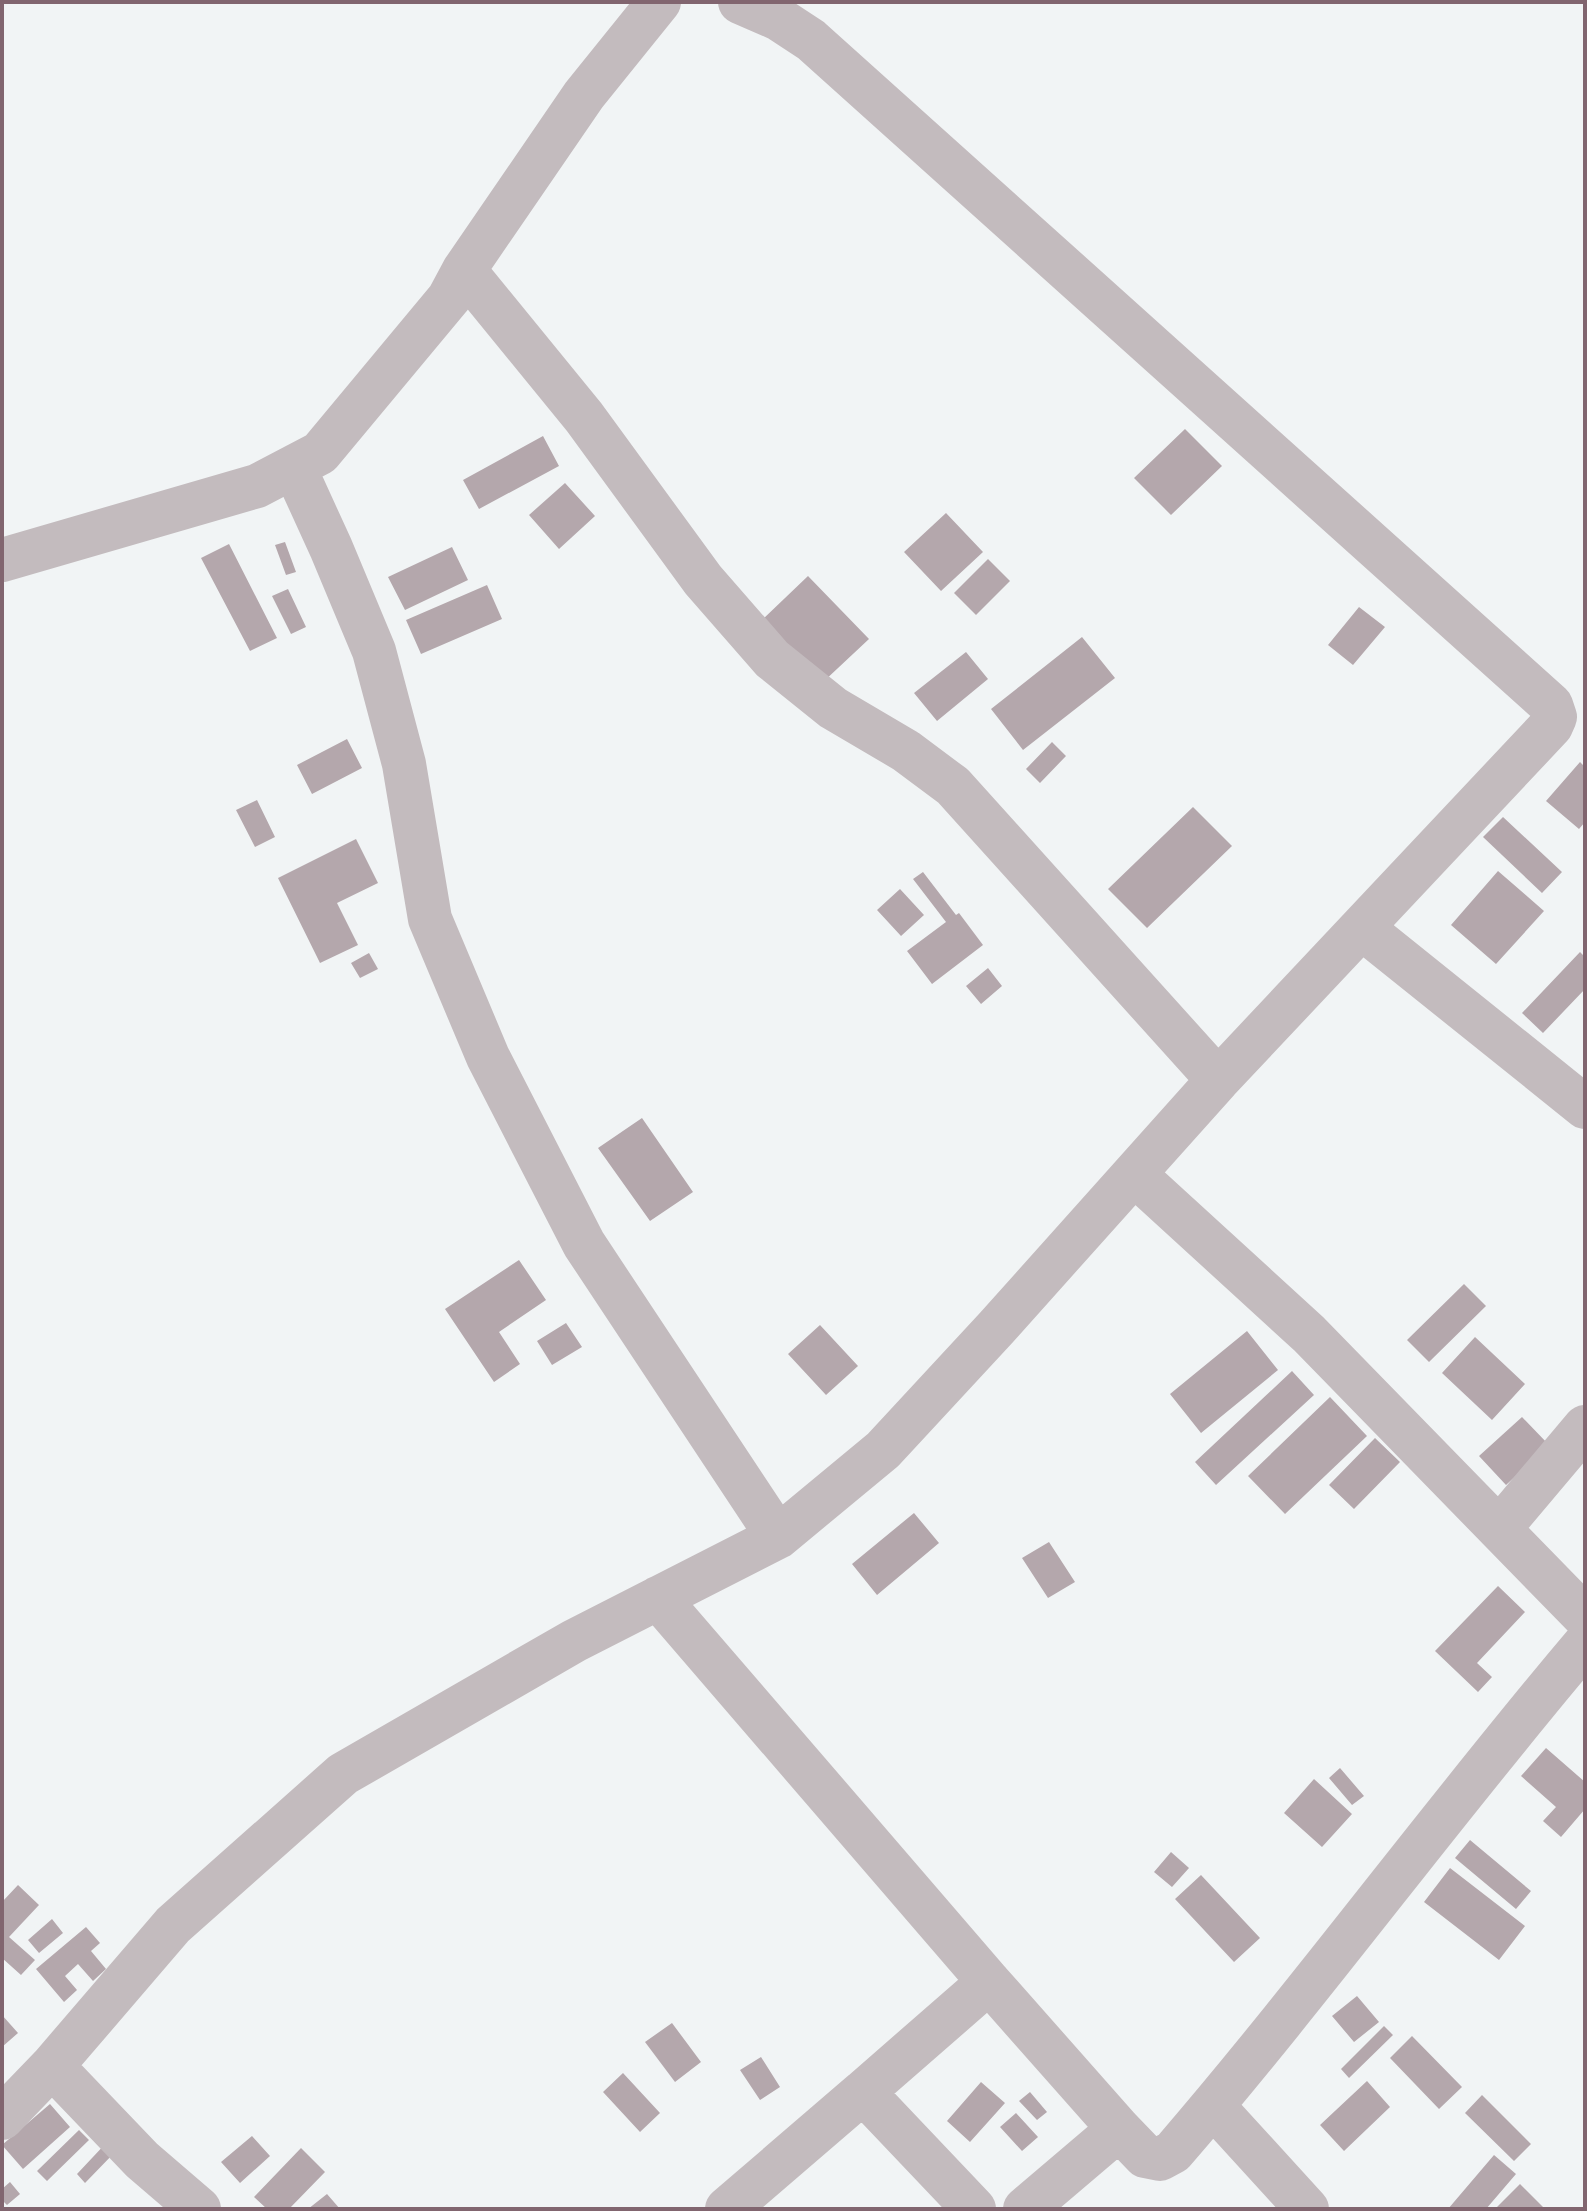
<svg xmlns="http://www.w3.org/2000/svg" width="1587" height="2211" font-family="Overpass,sans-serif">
<rect width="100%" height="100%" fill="#f1f4f5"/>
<path fill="#b4a7ac" d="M1185 429 1222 466 1171 515 1134 478Z
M543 436 559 466 479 509 463 480Z
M565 483 595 516 559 549 529 515Z
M946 513 983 552 941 591 904 552Z
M285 542 296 572 286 575 275 545Z
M229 544 277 638 250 651 201 558Z
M452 547 468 580 405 610 388 577Z
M988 559 1010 581 976 615 954 593Z
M808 576 869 639 822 683 762 620Z
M487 585 502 619 421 654 406 620Z
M288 589 306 627 291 634 272 596Z
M1359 607 1385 627 1353 665 1328 645Z
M1082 637 1115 678 1023 750 991 709Z
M966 652 988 679 937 721 914 693Z
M347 739 362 768 312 794 297 765Z
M1052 742 1066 756 1040 783 1026 769Z
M1580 762 1585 767V822L1579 829 1546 801Z
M257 800 275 837 255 847 236 810Z
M1193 807 1232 846 1147 928 1108 889Z
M1503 817 1562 872 1542 893 1483 837Z
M356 839 378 883 337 903 358 945 320 963 278 878Z
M1498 871 1544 911 1496 964 1451 925Z
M923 872 956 915 959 913 983 945 932 984 907 951 946 922 913 879Z
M900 889 924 915 901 936 877 910Z
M1580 952 1585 957V989L1543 1033 1522 1013Z
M369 953 378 969 360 978 351 963Z
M988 968 1002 986 981 1004 966 986Z
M642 1118 693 1192 650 1221 598 1148Z
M519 1260 546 1300 499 1332 520 1364 494 1382 445 1309Z
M1464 1284 1486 1306 1429 1362 1407 1340Z
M566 1323 582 1347 552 1365 537 1341Z
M820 1325 858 1366 826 1395 788 1354Z
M1247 1331 1278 1370 1201 1433 1170 1394Z
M1475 1337 1525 1384 1492 1420 1442 1373Z
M1292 1371 1314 1395 1216 1485 1195 1462Z
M1330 1397 1367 1436 1285 1514 1248 1476Z
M1522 1417 1549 1445 1506 1485 1479 1456Z
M1375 1438 1400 1462 1354 1509 1329 1485Z
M914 1513 939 1543 877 1595 852 1564Z
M1049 1542 1075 1582 1048 1598 1022 1558Z
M1498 1586 1525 1612 1477 1663 1492 1677 1478 1692 1435 1651Z
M1546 1748 1585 1782V1809L1561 1837 1543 1821 1556 1807 1521 1776Z
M1340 1768 1364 1796 1352 1805 1329 1778Z
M1314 1779 1352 1814 1322 1847 1284 1813Z
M1470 1840 1531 1891 1516 1909 1455 1858Z
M1171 1852 1189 1868 1172 1887 1154 1872Z
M1450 1868 1525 1926 1499 1960 1424 1902Z
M1201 1875 1260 1938 1234 1962 1175 1899Z
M18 1885 39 1905 9 1937 35 1960 21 1975 2 1958V1902Z
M52 1919 63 1933 39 1953 28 1940Z
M86 1927 100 1943 91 1951 106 1969 93 1981 78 1964 65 1976 77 1990 64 2002 36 1969Z
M1357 1996 1379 2022 1354 2042 1332 2016Z
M2 2015 18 2033 2 2047Z
M672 2023 701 2062 675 2082 645 2042Z
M1384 2026 1393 2035 1349 2078 1341 2069Z
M1412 2036 1462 2087 1439 2109 1390 2058Z
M761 2057 780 2087 760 2100 740 2070Z
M623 2073 660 2113 640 2132 603 2092Z
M1367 2081 1390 2107 1344 2151 1320 2125Z
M981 2082 1005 2103 970 2142 947 2121Z
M1030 2092 1047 2112 1037 2120 1019 2101Z
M1482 2095 1531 2144 1514 2161 1465 2113Z
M50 2104 70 2127 23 2169 2 2145Z
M1016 2113 1038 2137 1022 2151 1000 2127Z
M79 2130 89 2140 47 2181 37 2171Z
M252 2136 270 2156 240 2183 221 2162Z
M108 2141 117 2150 85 2183 77 2174Z
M301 2148 325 2172 289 2209H267L254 2197Z
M1494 2155 1516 2174 1486 2209H1448Z
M10 2182 20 2194 7 2205 2 2200V2189Z
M1520 2184 1545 2209H1495Z
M327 2194 340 2209H308Z"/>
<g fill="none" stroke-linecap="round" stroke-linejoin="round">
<path stroke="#c3bbbe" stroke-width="44" d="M464 270 584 417 703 580 772 659 833 708 906 751 953 786 1218 1080
M294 467 331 548 374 651 404 764 430 919 488 1057 584 1244 778 1537
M2 560 257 486 320 453 449 298 464 270 584 95 659 2
M1362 928 1585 1107
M1134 1174 1309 1334 1585 1617
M1499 1529 1585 1427
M658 1598 989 1982 1119 2129 1145 2156 1160 2159 1173 2152C1315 1987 1444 1810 1585 1644
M52 2066 142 2160 199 2209
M863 2092 989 1982
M1213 2106 1307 2209
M2 2118 52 2066 173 1925 343 1774 574 1641 778 1537 883 1450 996 1328 1218 1080 1551 726 1555 717 1551 705 811 40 779 19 740 2
M727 2209 863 2092 974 2209
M1025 2209 1119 2129"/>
</g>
<rect width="1587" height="2211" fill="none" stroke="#81656f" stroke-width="8"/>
</svg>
